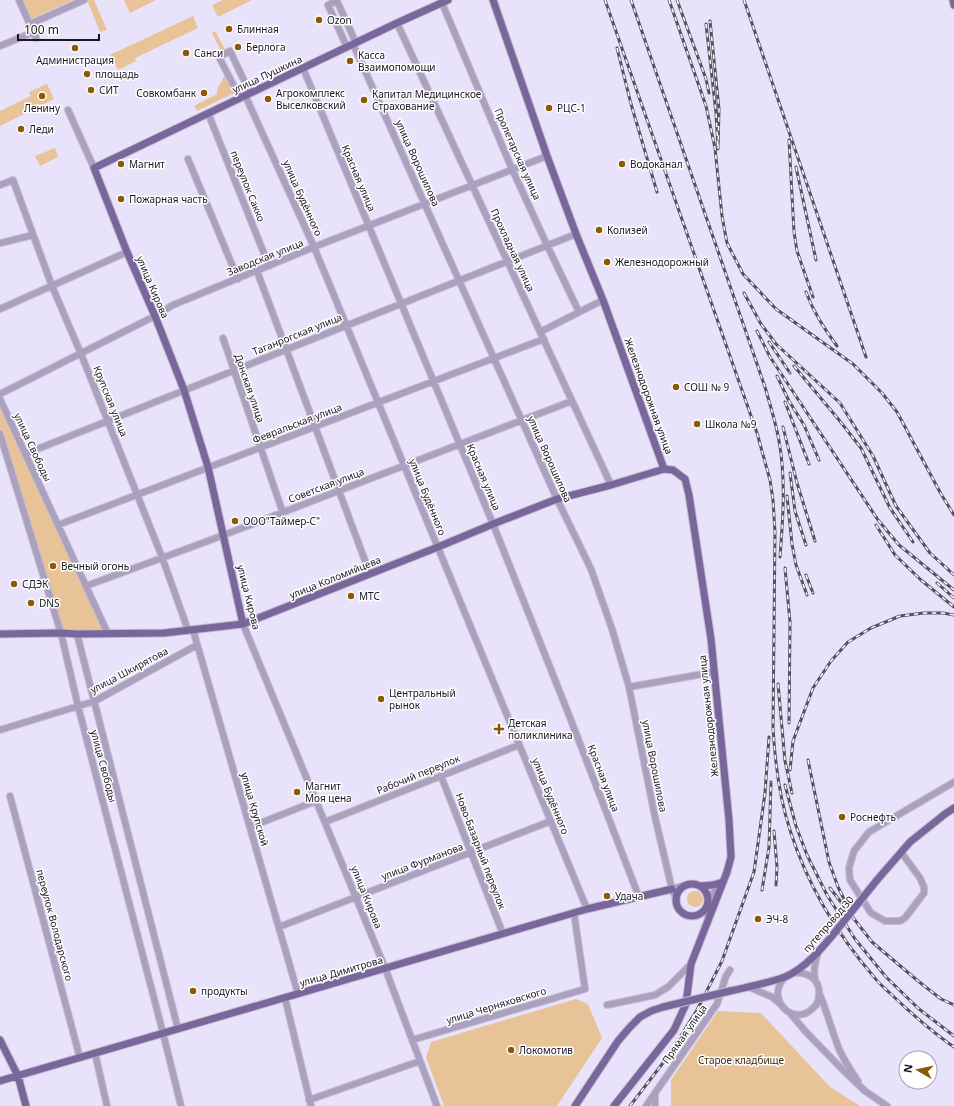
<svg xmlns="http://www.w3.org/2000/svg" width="954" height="1106" font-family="'Noto Sans',sans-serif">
<rect width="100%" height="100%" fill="#e9e2fb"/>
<path fill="#e8c398" d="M19 0H74L28 20Z
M87 0H94L107 30 100 32Z
M124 0H156L130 13Z
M223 0H252L218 17 212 5Z
M193 16 198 28 135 58 136 61 118 70 110 55Z
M215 31 226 51 222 53 212 33Z
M225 76 234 93 197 111 194 106 217 94 218 86 220 85 223 78Z
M47 84 54 99 0 126V111L31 96 29 92Z
M55 148 58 157 40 166 35 156Z
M0 399 108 634 61 633 0 434Z
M687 899a8 8 0 1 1 16 0a8 8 0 1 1-16 0Z
M576 999 588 1004 602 1038 557 1106H444L426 1057 431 1042Z
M718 1011 761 1013 830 1087 860 1106H671V1080Z"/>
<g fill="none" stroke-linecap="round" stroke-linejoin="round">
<defs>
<path id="minor" d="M19 0 36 38
M442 3 512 169 547 245 579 312
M397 23 611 485
M30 24 84 0
M353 44 557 499 591 569 612 629 629 687 655 817 672 889 677 900
M0 46 34 32
M347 47 328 5 337 1 356 43
M303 68 493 524 567 710 639 897
M245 95 314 247 587 909
M240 98 219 57 230 51 250 93
M68 110 94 168
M208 113 269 266
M188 159 238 279
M0 185 13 180 52 286 81 354 162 557 188 630
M0 243 33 235
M257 271 370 574
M0 309 127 252
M540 332 603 300
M223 338 283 513
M0 394 155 316 173 305 314 247 547 156
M0 399 108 634
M0 434 61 633 78 706 163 1033 181 1106
M25 454 576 234
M58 525 544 339
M86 586 224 535 572 401
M243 624 385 968 437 1106
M193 630 298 994
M77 634 178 1029
M629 687 714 672
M0 730 95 701 197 645
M441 776 503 934
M10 796 80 1058
M325 822 519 745
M250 827 316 801
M901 852 920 878 924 887V893L905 918 900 921H885L871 913 850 880 849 868 854 851 869 832 954 782
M672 889 689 884
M708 899 721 884
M707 905 708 919
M279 927 551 821
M785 977C764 999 794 1028 813 1008 817 1005 819 999 819 994 820 978 806 971 792 973
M815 980C813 970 815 962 818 953
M749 987 772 997 779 1003
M820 995C827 1012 832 1031 839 1049 844 1060 851 1071 858 1081
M285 998 311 1106
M607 1005 655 995 668 987 691 964
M790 1013 806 1032 841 1068 865 1091 887 1106
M412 1040 585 989 574 913
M95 1053 107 1106
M309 1100 420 1061
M646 1106 717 1004 726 976 730 970
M655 1106V1093"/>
<path id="major" d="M493 0 547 156 576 234 603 300 664 469 673 470 685 479 689 495 711 639 729 820 731 857 727 872 691 964 686 1004 674 1030 614 1106
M953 0 954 5
M243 624 208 467 184 390 155 316 127 252 94 168 397 23 448 0
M0 634 61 633 77 634 164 633 243 624 438 547 493 524 557 499 611 485 664 469
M877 880 910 842 945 814 954 808
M676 900a16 16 0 1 1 32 0a16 16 0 1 1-32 0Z
M700 886 713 885 723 882
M730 991C748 987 768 983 785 977 806 968 822 948 836 931
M0 1040 18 1076 26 1106
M0 1081 587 909 672 889
M575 1106 618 1041 630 1027 640 1017 651 1011 663 1007"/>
</defs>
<use href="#minor" stroke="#c4bdd4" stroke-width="8"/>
<use href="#major" stroke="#c4bdd4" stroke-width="9"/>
<use href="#minor" stroke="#aba1bf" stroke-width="6"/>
<use href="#major" stroke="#79679c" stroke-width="7"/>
<defs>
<path id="rail" d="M605 0 757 433 770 480 773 500 775 532 773 728C775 762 779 797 790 830 807 884 837 934 874 977 879 984 887 990 893 996 913 1015 932 1032 954 1047
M631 0 765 387C770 405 776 423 779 441 786 479 783 519 780 557
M669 0 706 106 715 148 722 216 727 243 743 274 776 309 853 364 882 393 897 412 941 494 954 515
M677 0 706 79 709 93
M744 0 866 357
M706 24 716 113 718 149 719 109 710 21
M617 48 631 104 657 192
M789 140 794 232 797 251 813 297
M796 167 816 260
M806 292C813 311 825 330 837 346
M744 293 761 324 776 344 840 403 873 456 896 506 930 553 954 575
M757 331 770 357 878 520 899 545 954 590
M769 342 790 373
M794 366 839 420 861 448 890 508 913 542
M777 376 789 401 804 425 819 460
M785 402 809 464
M783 427 797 483 815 541
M790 473 795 511 806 545
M787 496 792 544 796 565 807 595
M876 525 895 555 921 580 954 607
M785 568 790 622 789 723
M806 575 813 593
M937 583 954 598
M778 684 785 761 792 793
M808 760 829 862 838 887 846 903
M790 770 793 741 813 688 831 661 848 642 871 628 900 616 924 613H943L954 615
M785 785 796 826 807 855 827 895 855 939 886 977 919 1009 954 1036
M774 831 777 867 776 885
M830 888 872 942 918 981 941 999 954 1005
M762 890 769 847 771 782
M630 1106 669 1055 697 1010 722 961 754 872 765 793 769 737"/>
</defs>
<use href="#rail" stroke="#555160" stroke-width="3"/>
<use href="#rail" stroke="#fff" stroke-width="1.5" stroke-dasharray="4.5" stroke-linecap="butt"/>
<defs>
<path id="major-bridge" d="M836 931 877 880
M663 1007 730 991"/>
</defs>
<use href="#major-bridge" stroke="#c4bdd4" stroke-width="9" stroke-linecap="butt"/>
<use href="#major-bridge" stroke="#79679c" stroke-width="7"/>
</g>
<g fill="#8c5906" stroke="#fff" stroke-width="1.5">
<circle cx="319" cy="20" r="4"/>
<circle cx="229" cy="29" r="4"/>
<circle cx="238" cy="47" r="4"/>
<circle cx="75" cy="48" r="4"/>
<circle cx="186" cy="53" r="4"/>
<circle cx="350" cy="61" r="4"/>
<circle cx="87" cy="74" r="4"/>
<circle cx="91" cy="90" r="4"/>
<circle cx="204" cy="93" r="4"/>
<circle cx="42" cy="96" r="4"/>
<circle cx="268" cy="99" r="4"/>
<circle cx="364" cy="100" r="4"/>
<circle cx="549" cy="108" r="4"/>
<circle cx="21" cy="129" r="4"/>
<circle cx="121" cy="164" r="4"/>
<circle cx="622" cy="164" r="4"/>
<circle cx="121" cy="199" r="4"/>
<circle cx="599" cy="230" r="4"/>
<circle cx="607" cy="262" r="4"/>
<circle cx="676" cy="387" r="4"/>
<circle cx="697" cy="424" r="4"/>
<circle cx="235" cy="521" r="4"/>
<circle cx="53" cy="566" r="4"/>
<circle cx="14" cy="584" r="4"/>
<circle cx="351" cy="596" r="4"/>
<circle cx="31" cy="603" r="4"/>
<circle cx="381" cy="699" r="4"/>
<path d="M497 723h4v4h4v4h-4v4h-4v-4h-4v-4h4z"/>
<circle cx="297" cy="792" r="4"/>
<circle cx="842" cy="817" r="4"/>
<circle cx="607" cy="896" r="4"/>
<circle cx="758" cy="919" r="4"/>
<circle cx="193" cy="991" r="4"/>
<circle cx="511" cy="1050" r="4"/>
</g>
<g text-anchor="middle" stroke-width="3" stroke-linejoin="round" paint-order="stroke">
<g font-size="10" fill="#191621" stroke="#fff" text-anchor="start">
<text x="327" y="24">Ozon</text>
<text x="237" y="33">Блинная</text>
<text x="246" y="51">Берлога</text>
<text x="194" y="57">Санси</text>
<text x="358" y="59">Касса<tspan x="358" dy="12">Взаимопомощи</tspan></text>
<text x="75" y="64" text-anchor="middle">Администрация</text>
<text x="95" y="78">площадь</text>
<text x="99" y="94">СИТ</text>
<text x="196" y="97" text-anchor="end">Совкомбанк</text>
<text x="276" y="97">Агрокомплекс<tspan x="276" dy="12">Выселковский</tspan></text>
<text x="372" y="98">Капитал Медицинское<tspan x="372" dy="12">Страхование</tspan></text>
<text x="42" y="112" text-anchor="middle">Ленину</text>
<text x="557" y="112">РЦС-1</text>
<text x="29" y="133">Леди</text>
<text x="129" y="168">Магнит</text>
<text x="630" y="168">Водоканал</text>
<text x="129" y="203">Пожарная часть</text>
<text x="607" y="234">Колизей</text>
<text x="615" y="266">Железнодорожный</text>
<text x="684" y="391">СОШ № 9</text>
<text x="705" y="428">Школа №9</text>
<text x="243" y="525">ООО"Таймер-С"</text>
<text x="61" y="570">Вечный огонь</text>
<text x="22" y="588">СДЭК</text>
<text x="359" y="600">МТС</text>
<text x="39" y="607">DNS</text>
<text x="389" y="697">Центральный<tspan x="389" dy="12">рынок</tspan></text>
<text x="508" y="727">Детская<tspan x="508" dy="12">поликлиника</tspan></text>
<text x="305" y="790">Магнит<tspan x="305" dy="12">Моя цена</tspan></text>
<text x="850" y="821">Роснефть</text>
<text x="615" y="900">Удача</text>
<text x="766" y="923">ЭЧ-8</text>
<text x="201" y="995">продукты</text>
<text x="519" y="1054">Локомотив</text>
</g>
<g font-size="10" fill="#191621" stroke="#fff">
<text transform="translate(267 74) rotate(-25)" y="4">улица Пушкина</text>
<text transform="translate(518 154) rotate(66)" y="4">Пролетарская улица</text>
<text transform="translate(418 163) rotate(66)" y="4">улица Ворошилова</text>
<text transform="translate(359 178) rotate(67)" y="4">Красная улица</text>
<text transform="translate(248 186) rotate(68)" y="4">переулок Сакко</text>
<text transform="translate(303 198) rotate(66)" y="4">улица Будённого</text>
<text transform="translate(513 250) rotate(65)" y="4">Прохладная улица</text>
<text transform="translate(265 257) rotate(-22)" y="4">Заводская улица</text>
<text transform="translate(153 287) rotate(67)" y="4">улица Кирова</text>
<text transform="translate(297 334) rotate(-22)" y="4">Таганрогская улица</text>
<text transform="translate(250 388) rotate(71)" y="4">Донская улица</text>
<text transform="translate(649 396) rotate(70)" y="4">Железнодорожная улица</text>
<text transform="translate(111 401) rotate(68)" y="4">Крупская улица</text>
<text transform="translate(297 423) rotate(-21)" y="4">Февральская улица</text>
<text transform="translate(33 447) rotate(65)" y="4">улица Свободы</text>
<text transform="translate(550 459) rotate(66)" y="4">улица Ворошилова</text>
<text transform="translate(484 477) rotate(67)" y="4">Красная улица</text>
<text transform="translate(326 485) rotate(-21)" y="4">Советская улица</text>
<text transform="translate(428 497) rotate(68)" y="4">улица Будённого</text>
<text transform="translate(335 577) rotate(-22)" y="4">улица Коломийцева</text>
<text transform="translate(249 597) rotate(76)" y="4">улица Кирова</text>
<text transform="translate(129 670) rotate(-28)" y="4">улица Шкирятова</text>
<text transform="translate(708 716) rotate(-96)" y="4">Железнодорожная улица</text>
<text transform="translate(104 766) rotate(75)" y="4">улица Свободы</text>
<text transform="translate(655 766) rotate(79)" y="4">улица Ворошилова</text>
<text transform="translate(418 774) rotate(-22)" y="4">Рабочий переулок</text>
<text transform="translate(604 778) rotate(69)" y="4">Красная улица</text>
<text transform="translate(551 796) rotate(68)" y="4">улица Будённого</text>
<text transform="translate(255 809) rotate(74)" y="4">улица Крупской</text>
<text transform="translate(481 851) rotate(69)" y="4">Ново-Базарный переулок</text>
<text transform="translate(422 861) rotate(-21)" y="4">улица Фурманова</text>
<text transform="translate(367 897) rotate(68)" y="4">улица Кирова</text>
<text transform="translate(828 924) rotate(-49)" y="4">путепровод 30</text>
<text transform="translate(55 925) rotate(75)" y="4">переулок Володарского</text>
<text transform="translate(341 971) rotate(-16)" y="4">улица Димитрова</text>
<text transform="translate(496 1005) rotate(-17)" y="4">улица Черняховского</text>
<text transform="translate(684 1034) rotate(-55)" y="4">Прямая улица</text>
</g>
<g font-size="10" fill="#3e290d" stroke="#fff">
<text x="741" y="1064">Старое кладбище</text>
</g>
</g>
<g transform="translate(918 1070) rotate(279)"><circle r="19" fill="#ffffff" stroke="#a3a2a6"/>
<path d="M0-3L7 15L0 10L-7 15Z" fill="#8c5906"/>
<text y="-6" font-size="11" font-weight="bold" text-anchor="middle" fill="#191621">N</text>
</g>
<path d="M18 34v6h81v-6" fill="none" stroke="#191621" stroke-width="2"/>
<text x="24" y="34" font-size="12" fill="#191621" stroke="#ffffff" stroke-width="3" paint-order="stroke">100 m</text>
</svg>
